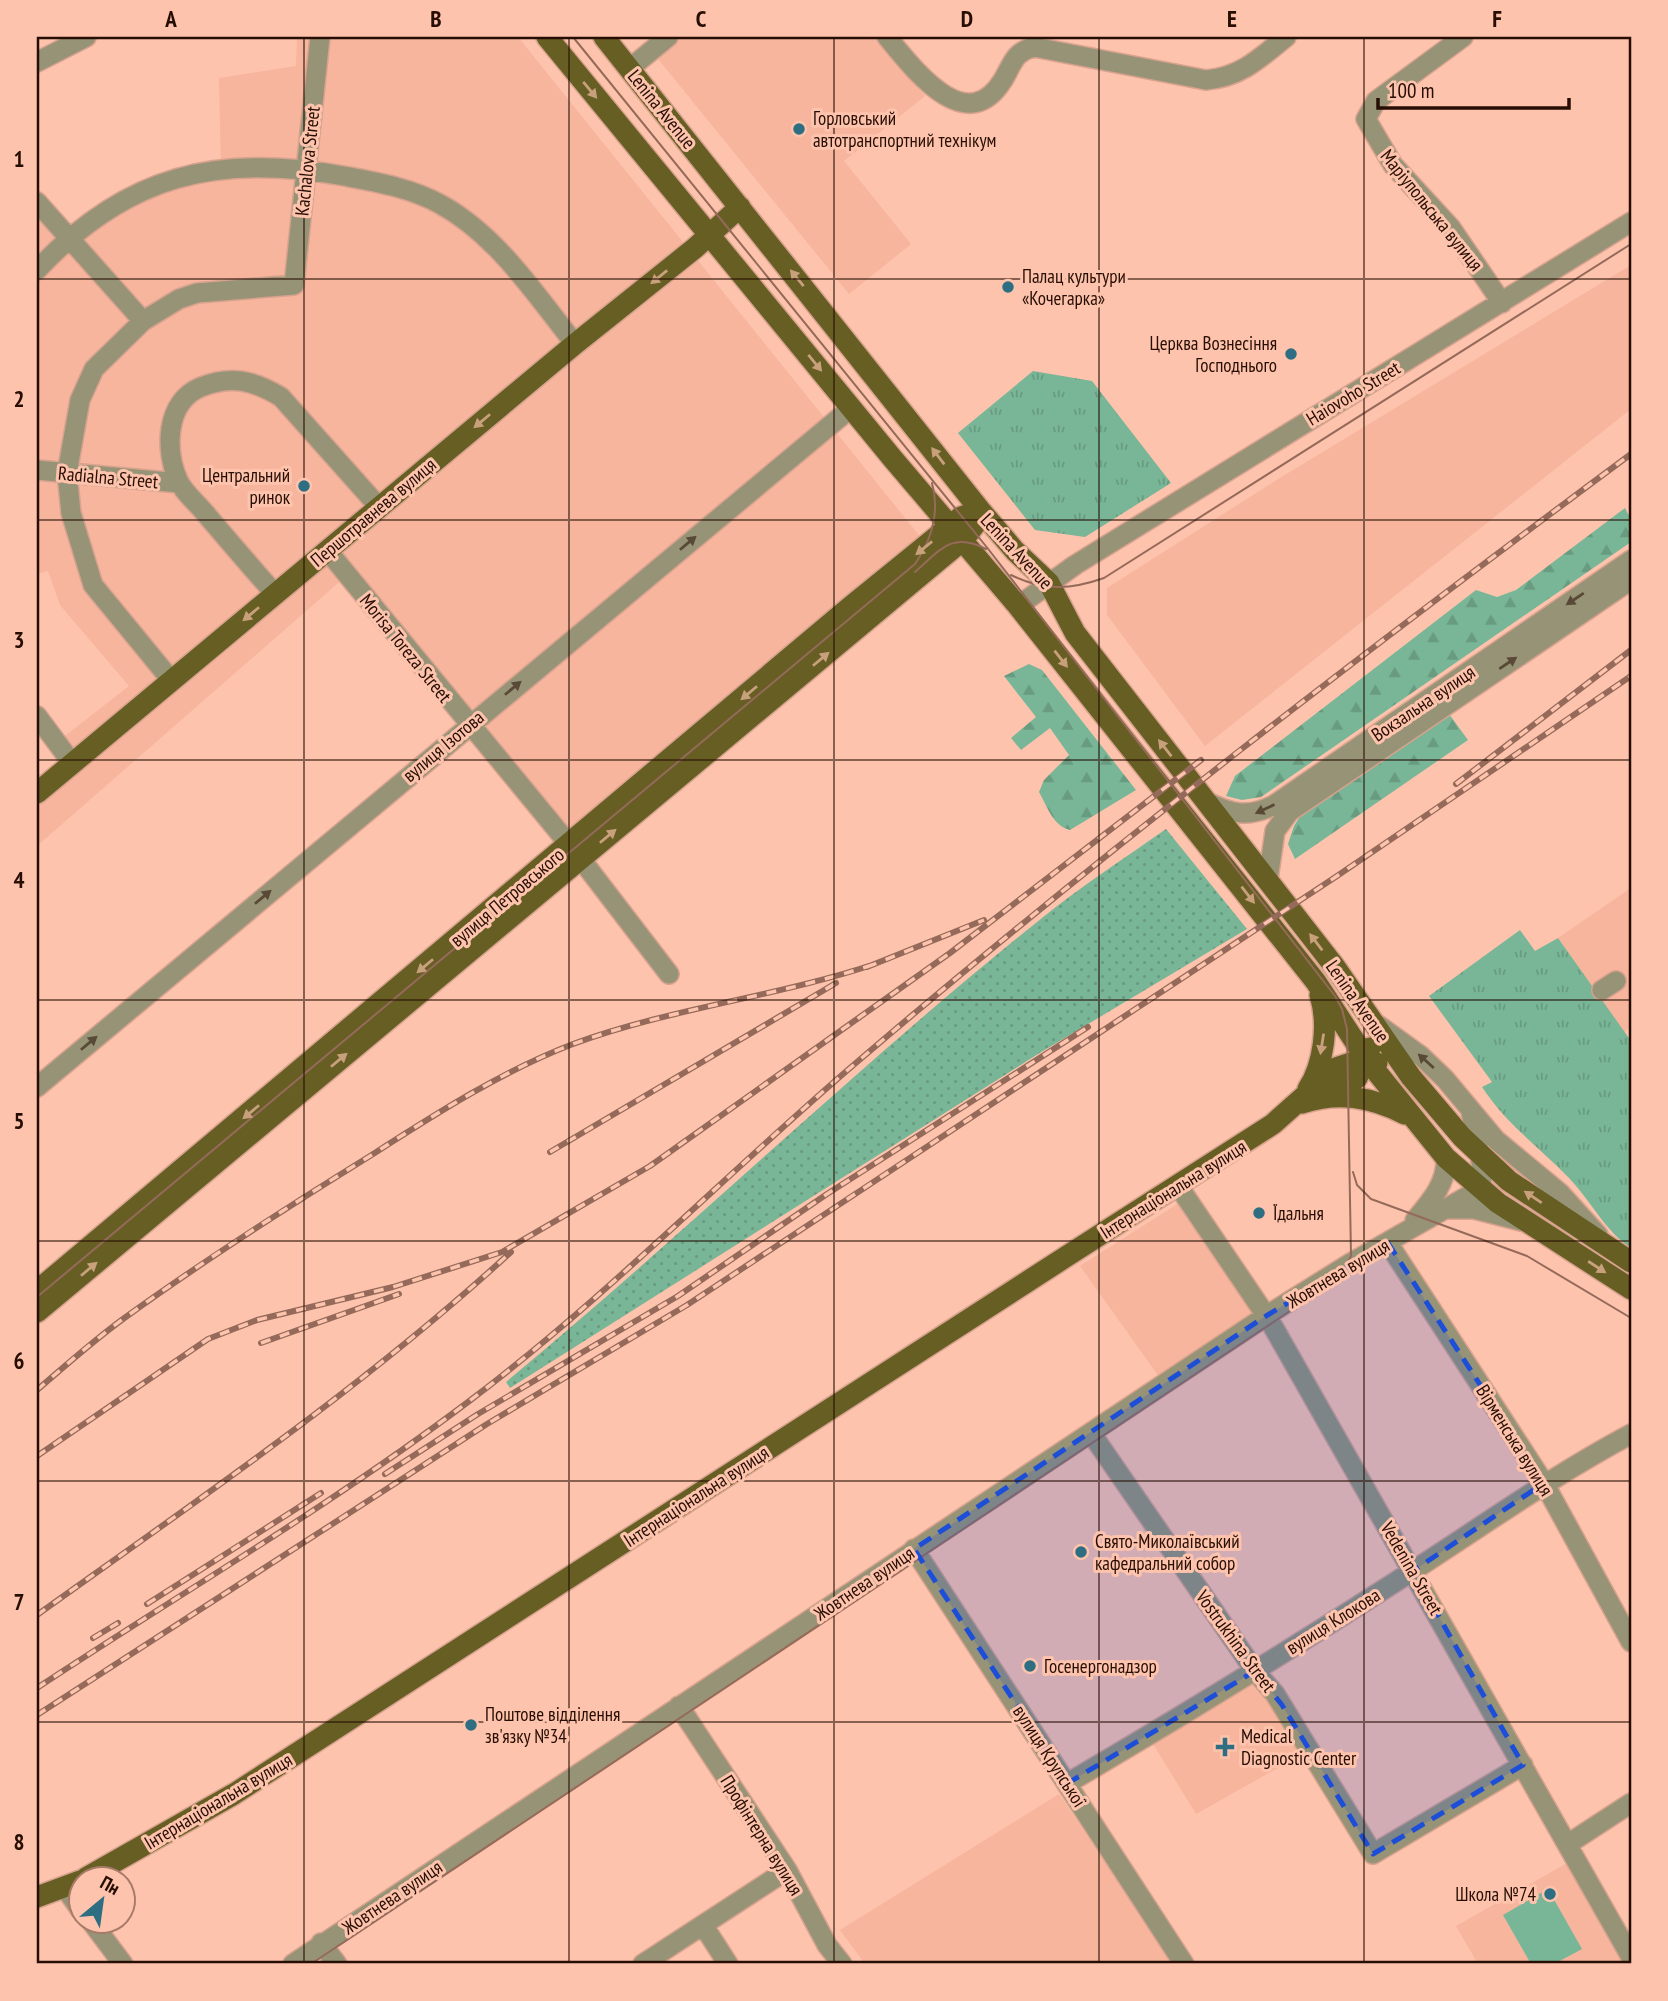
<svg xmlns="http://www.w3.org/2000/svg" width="1668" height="2001" font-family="'PT Sans Narrow',sans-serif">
<defs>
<pattern id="grass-dots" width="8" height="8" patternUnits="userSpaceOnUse" patternTransform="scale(1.75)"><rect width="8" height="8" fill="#78b697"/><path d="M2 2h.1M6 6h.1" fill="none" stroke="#689b80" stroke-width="1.8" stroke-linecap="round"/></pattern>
<pattern id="forest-firs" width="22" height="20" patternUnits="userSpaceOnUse" patternTransform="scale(1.75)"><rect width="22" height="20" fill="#78b697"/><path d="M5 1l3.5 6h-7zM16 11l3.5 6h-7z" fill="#689b80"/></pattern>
<pattern id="park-tufts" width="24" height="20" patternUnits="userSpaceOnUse" patternTransform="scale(1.75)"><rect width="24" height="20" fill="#78b697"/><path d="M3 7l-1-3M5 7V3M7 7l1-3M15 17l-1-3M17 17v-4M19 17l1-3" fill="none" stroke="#689b80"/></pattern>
</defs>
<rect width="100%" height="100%" fill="#fec3ac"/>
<path fill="#f6b59c" d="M297 37H518L922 539 571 834 353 570 37 846V798L78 763 61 739 129 686 60 605 48 571 37 574V209L68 245 146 195 221 175 219 78 296 66Z
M675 37H876L925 96 844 161 911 244 849 294 654 54Z
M1631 265V409L1205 746 1107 615V588L1275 481Z
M1631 888V1027L1623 1033 1558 938Z
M1182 1201 1256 1314 1160 1378 1080 1266Z
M1255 1680 1301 1755 1196 1814 1150 1739Z
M1059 1794 1173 1964H865L840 1930Z
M1569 1862 1627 1964H1478L1456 1926Z"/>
<path fill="url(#grass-dots)" d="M1166 829 1247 929 1038 1054 510 1388 506 1382C688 1231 857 1066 1042 918 1081 886 1125 858 1166 829Z"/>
<path fill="url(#forest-firs)" d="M1625 508 1631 520V542L1261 797 1242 800 1226 796 1235 776 1476 590 1497 597 1516 590Z
M1029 664 1042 670 1136 790 1070 830C1053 826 1047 806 1039 792L1044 780 1069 755 1050 728 1021 750 1011 738 1036 717 1004 676Z
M1449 714 1468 740 1295 859 1288 844 1294 826 1306 807Z"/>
<path fill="url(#park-tufts)" d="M1033 371 1092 381 1171 483 1085 537 1035 530 958 433Z
M1520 930 1535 951 1558 938 1631 1041V1248C1605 1231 1591 1201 1569 1178 1538 1146 1508 1126 1482 1087L1492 1082 1429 996Z"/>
<path fill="#78b697" d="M1548 1889 1582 1949 1554 1964H1531L1503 1915Z"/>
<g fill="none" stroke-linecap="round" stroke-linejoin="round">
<defs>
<path id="minor" d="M887 37C913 68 966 140 1003 80 1013 63 1014 52 1034 47L1206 80C1241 77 1260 58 1286 37
M1463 37 1376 101 1366 119 1393 165 1451 228 1502 303
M37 62 86 37
M629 69 668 37
M37 202 143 321
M37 270C126 175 217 153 344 176 376 182 411 188 440 204 497 235 536 295 575 344
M37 470 179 483
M327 550 577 854 669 974
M275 594C251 567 228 540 205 513 197 503 183 492 178 480 165 450 165 402 201 387 231 375 253 380 281 397L379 507
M1018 606 1075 565 1631 222
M171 680 93 585 71 513 67 473 80 400 94 369 143 321 179 299 197 293 294 285 320 37
M37 716 72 763
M1207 802C1232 814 1248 818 1274 805L1631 560
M1268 879 1275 831 1289 812 1631 580
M1602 990 1616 981
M1378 1025 1421 1056 1445 1079 1496 1140 1560 1193 1598 1235
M37 1087 851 408
M1179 1187 1271 1323 1631 1957
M1444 1209H1474L1521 1221
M1415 1220C1431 1201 1447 1183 1446 1158
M1388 1243 1544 1483 1631 1642
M1091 1433 1255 1671 1275 1694 1373 1854 1523 1765
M914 1549 1184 1964
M679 1706 787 1870 827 1945 842 1964
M1068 1783C1184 1715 1298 1645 1411 1572 1484 1525 1554 1475 1631 1434
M1568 1844 1631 1803
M65 1888 80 1909
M90 1920 123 1964
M703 1925 728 1964
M321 1943 337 1964
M293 1964 1266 1316 1349 1264 1480 1189 1483 1172 1471 1112
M643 1964 787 1870"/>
<path id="major" d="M547 37 893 459 1018 606 1316 982 1367 1060 1446 1158 1498 1203 1631 1289
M604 37 980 510 1015 551 1049 583 1075 633 1335 967 1411 1077 1462 1137 1509 1181 1631 1262
M37 793 575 344 695 248 740 207
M1308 1089C1324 1064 1329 1024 1320 995
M1333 1094 1357 1078 1370 1048
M1302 1103C1339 1091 1371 1097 1405 1114
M37 1291 850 607 961 517 980 510
M37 1312 963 540 977 522 980 510
M86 1878 234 1794 1067 1256 1273 1124 1336 1068 1357 1061 1377 1063
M37 1897 80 1881"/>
</defs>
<use href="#minor" stroke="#d7a28e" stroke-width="22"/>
<use href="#major" stroke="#d7a28e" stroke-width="24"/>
<use href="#minor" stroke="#979376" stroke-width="19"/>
<use href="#major" stroke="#665e23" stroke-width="21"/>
<path stroke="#956a5a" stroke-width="2" d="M915 572C940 550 952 531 986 549
M1011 575C1044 591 1070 590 1104 578L1631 244
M1353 1172 1357 1185 1371 1199 1527 1256 1631 1318
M37 1297 915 564C932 539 940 512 932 483
M311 1964 1338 1279 1351 1256 1347 1029 1342 1009 1335 996 989 550 573 37"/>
<defs>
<path id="rail" d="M1456 784 1631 650
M867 967 984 920
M550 1152 836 983
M261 1343 399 1294
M37 1390C65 1366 93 1341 123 1319 203 1261 286 1208 370 1156 434 1115 502 1071 573 1044 671 1008 776 997 875 964
M37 1456 208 1339 257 1320 393 1287 502 1252 650 1166 950 953 1201 760
M385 1474 478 1414 678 1296 827 1194 1088 1027
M147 1604 321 1493
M37 1615C199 1499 364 1387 511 1252
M93 1638 118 1623
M37 1688C181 1593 330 1506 468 1402 606 1298 726 1174 857 1062 1106 849 1368 649 1631 454
M37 1715 487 1424 687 1305 1337 876 1631 676"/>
</defs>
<use href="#rail" stroke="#956a5a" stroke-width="6"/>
<use href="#rail" stroke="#fec3ac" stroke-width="3.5" stroke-dasharray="10" stroke-linecap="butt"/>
</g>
<defs><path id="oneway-solid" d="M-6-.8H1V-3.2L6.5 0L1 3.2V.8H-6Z" transform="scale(1.75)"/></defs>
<g fill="#c9a07c">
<use href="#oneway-solid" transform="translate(590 90) rotate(50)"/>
<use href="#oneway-solid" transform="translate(659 277) rotate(141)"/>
<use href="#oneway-solid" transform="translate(797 278) rotate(-129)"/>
<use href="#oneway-solid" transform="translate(815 363) rotate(51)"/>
<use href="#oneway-solid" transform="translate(482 421) rotate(140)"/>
<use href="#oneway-solid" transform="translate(938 456) rotate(-127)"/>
<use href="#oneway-solid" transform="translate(924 548) rotate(141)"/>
<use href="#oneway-solid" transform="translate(251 614) rotate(140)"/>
<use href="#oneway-solid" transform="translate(821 659) rotate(-40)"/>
<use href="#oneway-solid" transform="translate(1061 659) rotate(52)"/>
<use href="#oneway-solid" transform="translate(749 693) rotate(140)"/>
<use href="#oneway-solid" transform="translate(1165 748) rotate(-128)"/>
<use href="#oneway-solid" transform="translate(608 836) rotate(-40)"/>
<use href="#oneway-solid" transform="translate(1248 895) rotate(52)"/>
<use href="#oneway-solid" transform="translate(1316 942) rotate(-127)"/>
<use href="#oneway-solid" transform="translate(425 966) rotate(140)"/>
<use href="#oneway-solid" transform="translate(1322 1044) rotate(99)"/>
<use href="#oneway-solid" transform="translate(339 1060) rotate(-40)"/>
<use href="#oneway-solid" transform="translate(251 1112) rotate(140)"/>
<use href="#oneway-solid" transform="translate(1533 1197) rotate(-146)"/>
<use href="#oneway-solid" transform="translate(1597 1267) rotate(33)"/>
<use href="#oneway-solid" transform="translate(89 1269) rotate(-40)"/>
</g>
<g fill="#594a37">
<use href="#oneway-solid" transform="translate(688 543) rotate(-40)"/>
<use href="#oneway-solid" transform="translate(1575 599) rotate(146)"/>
<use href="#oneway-solid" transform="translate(1508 663) rotate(-34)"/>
<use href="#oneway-solid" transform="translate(513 688) rotate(-40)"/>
<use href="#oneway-solid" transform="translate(1265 809) rotate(155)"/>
<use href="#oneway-solid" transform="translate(263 897) rotate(-40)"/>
<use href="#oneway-solid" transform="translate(89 1043) rotate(-40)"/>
<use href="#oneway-solid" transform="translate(1426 1061) rotate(-138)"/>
</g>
<path fill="#1d4ed8" fill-opacity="0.2" stroke="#1d4ed8" stroke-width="5" stroke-dasharray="14 9" stroke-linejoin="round" d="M1388 1243 1544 1483 1413 1571 1523 1765 1373 1854 1282 1705 1255 1671 1068 1783 914 1549 1266 1316Z"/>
<path fill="none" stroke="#270e04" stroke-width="2" stroke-opacity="0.55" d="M304 37V1964M569 37V1964M834 37V1964M1099 37V1964M1364 37V1964M37 279H1631M37 520H1631M37 760H1631M37 1000H1631M37 1241H1631M37 1481H1631M37 1722H1631"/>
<g fill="#2e6e82" stroke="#fec3ac" stroke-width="2.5">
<circle cx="799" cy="129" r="7"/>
<circle cx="1008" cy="287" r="7"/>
<circle cx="1291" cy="354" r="7"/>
<circle cx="304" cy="486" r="7"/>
<circle cx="1259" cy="1213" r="7"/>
<circle cx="1081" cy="1552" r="7"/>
<circle cx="1030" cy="1666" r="7"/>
<circle cx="471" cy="1725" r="7"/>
<path d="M1221.5 1736.5h7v7h7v7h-7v7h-7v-7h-7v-7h7z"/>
<circle cx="1550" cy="1894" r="7"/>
</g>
<g text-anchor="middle" stroke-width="6" stroke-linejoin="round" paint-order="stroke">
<g font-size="19" fill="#270e04" stroke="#fec3ac">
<text transform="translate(662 109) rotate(51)" y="7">Lenina Avenue</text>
<text transform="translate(307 161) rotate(-84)" y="7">Kachalova Street</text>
<text transform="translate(1432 210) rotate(51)" y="7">Маріупольська вулиця</text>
<text transform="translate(1353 393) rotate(-31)" y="7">Haiovoho Street</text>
<text transform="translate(108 477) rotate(5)" y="7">Radialna Street</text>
<text transform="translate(373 512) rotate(-40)" y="7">Першотравнева вулиця</text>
<text transform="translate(1017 551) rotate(47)" y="7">Lenina Avenue</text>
<text transform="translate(406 648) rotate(51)" y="7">Morisa Toreza Street</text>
<text transform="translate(1423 703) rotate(-34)" y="7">Вокзальна вулиця</text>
<text transform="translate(443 746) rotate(-40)" y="7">вулиця Ізотова</text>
<text transform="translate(507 897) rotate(-40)" y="7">вулиця Петровського</text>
<text transform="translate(1358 1001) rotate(55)" y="7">Lenina Avenue</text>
<text transform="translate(1173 1189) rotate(-32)" y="7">Інтернаціональна вулиця</text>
<text transform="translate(1338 1273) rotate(-31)" y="7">Жовтнева вулиця</text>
<text transform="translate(1515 1440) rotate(58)" y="7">Вірменська вулиця</text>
<text transform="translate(696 1496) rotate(-33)" y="7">Інтернаціональна вулиця</text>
<text transform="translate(1412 1568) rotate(60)" y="7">Vedenina Street</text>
<text transform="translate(864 1583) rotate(-34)" y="7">Жовтнева вулиця</text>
<text transform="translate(1333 1621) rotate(-32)" y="7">вулиця Клокова</text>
<text transform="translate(1236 1641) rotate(54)" y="7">Vostrukhina Street</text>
<text transform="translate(1050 1756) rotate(57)" y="7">вулиця Крупської</text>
<text transform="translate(218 1801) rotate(-31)" y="7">Інтернаціональна вулиця</text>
<text transform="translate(762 1835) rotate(58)" y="7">Профінтерна вулиця</text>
<text transform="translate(392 1897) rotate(-34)" y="7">Жовтнева вулиця</text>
</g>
<g font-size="19" fill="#270e04" stroke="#fec3ac" text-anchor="start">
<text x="813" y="125">Горловський<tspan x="813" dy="22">автотранспортний технікум</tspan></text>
<text x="1022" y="283">Палац культури<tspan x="1022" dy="22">«Кочегарка»</tspan></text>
<text x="1277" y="350" text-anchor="end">Церква Вознесіння<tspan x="1277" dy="22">Господнього</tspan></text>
<text x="290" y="482" text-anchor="end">Центральний<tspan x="290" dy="22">ринок</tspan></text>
<text x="1273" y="1220">Їдальня</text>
<text x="1095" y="1548">Свято-Миколаївський<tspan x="1095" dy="22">кафедральний собор</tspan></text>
<text x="1044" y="1673">Госенергонадзор</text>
<text x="485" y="1721">Поштове відділення<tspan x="485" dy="22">зв'язку №34</tspan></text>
<text x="1241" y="1743">Medical<tspan x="1241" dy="22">Diagnostic Center</tspan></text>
<text x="1536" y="1901" text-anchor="end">Школа №74</text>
</g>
</g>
<rect width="1668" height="2001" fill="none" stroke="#fec3ac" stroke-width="77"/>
<g transform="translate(102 1900) rotate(29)"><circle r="33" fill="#fec3ac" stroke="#a87b69" stroke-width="2"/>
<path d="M0-5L12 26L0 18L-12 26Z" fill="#2e6e82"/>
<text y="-10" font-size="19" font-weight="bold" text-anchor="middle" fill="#270e04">Пн</text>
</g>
<path d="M1378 98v10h191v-10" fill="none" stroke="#270e04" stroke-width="3.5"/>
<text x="1388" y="98" font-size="21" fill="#270e04" stroke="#fec3ac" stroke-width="5" paint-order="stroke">100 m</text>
<rect x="38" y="38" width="1592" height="1924" fill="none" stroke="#270e04" stroke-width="2.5"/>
<g font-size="23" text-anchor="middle" font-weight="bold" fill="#270e04">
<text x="171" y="27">A</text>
<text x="436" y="27">B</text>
<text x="701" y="27">C</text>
<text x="967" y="27">D</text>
<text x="1232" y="27">E</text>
<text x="1497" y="27">F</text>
<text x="19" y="167">1</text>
<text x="19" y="407">2</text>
<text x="19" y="648">3</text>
<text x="19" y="888">4</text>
<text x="19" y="1129">5</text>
<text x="19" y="1369">6</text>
<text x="19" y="1610">7</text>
<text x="19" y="1850">8</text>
</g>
</svg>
